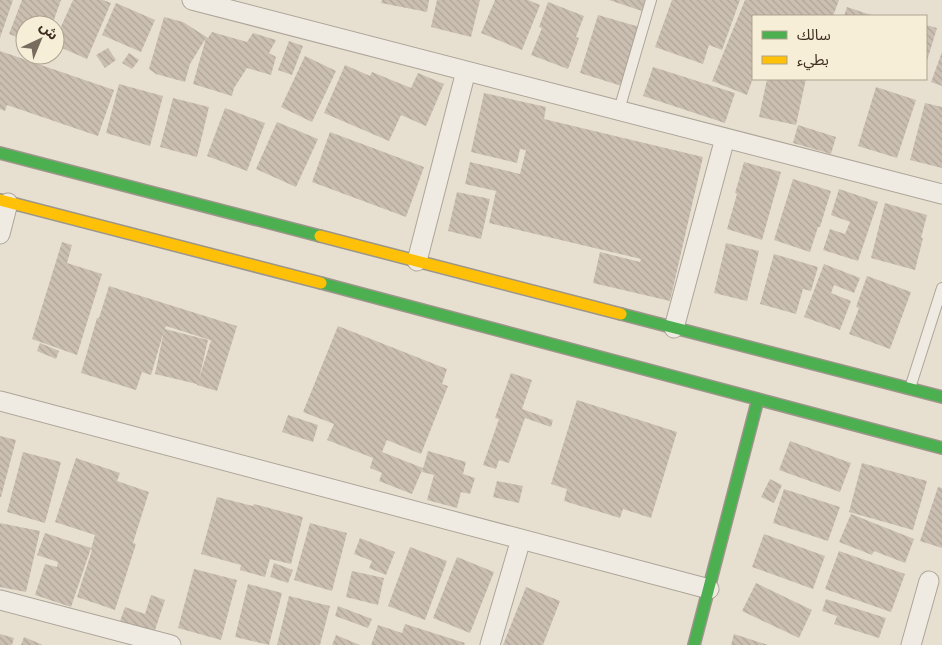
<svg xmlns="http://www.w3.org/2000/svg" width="942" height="645" font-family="Spectral,'Noto Sans Arabic',serif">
<defs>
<pattern id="building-back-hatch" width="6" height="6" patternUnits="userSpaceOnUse" patternTransform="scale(1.25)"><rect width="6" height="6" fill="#cbbfb2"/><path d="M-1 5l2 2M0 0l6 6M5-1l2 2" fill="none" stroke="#afa499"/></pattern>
</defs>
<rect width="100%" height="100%" fill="#e7e0d1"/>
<path fill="url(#building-back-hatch)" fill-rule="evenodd" d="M0 0H13L0 38Z
M22 0H61L52 25H25V40L9 34Z
M73 0H103L111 3 87 59 55 45V40Z
M382 0H429L427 12 381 3Z
M437 0H480L471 37 431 27Z
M495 0H528L540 5 522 50 481 33Z
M609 0H645L642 11Z
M672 0H740L722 50 709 45 703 64 655 47Z
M745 0H839L833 16H753V78L747 95 712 81Z
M548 2 584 16 576 37 579 38 568 69 531 55 542 28 539 27Z
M116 3 155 20 141 52 102 35Z
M847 7 874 16H844Z
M598 15 643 28 625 87 580 73Z
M164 17 183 22 208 38 212 32 247 42 253 33 276 40 269 53 276 57 271 75 247 68 234 88 232 96 193 84 206 38 190 64 185 82 156 74 149 69Z
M926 25 937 28 926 64Z
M289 41 303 46 292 75 278 70Z
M108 48 116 60 105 68 96 55Z
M0 51 114 90 98 136 7 105 5 111 0 109Z
M942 52V86L931 82Z
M129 53 139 60 132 69 122 63Z
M305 56 336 71 312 122 281 107Z
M345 65 370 76 372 72 411 88 418 73 444 84 426 126 401 115 389 141 324 113Z
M653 67 735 93 725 123 643 96Z
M767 79H806L796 125 759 117Z
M119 84 163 96 150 146 106 133Z
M876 87 916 100 897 158 858 146Z
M484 93 546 107 544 119 703 157 670 301 593 283 600 252 640 262 641 259 489 223 496 191 465 184 470 162 520 174 526 150 520 149 517 163 471 152Z
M173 98 209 107 197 157 160 147Z
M925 103 942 107V168L910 160Z
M225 108 265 123 247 171 207 156Z
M277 122 318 139 296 187 256 169Z
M798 125 836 137 831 154 793 143Z
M330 132 424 167 406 217 312 182Z
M744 162 781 172 762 240 727 229 737 194 735 193Z
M793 179 831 191 820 227H818L810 252 774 240Z
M839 189 878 202 858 261 823 250 830 229 845 234 850 222 831 215Z
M457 192 490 199 481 239 448 231Z
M885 203 927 215 921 238H923L915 270 871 258Z
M62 242 72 245 67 263 102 274 77 355 32 339Z
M726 243 759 251 747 301 714 293Z
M774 254 818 267 811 291 803 289 796 314 760 304Z
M824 264 860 278 854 293 834 285 831 293 851 301 840 330 804 317Z
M867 276 911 292 890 349 849 334 859 308 856 307Z
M109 286 237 326 217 391 197 385V384L155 374 164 331 151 375 142 372 136 390 81 373 97 318H99ZM166 326 213 341 211 340 199 379 208 340 165 329Z
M338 326 447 369 442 384 448 386 421 454 387 440 382 452 423 468 412 494 379 481 382 473 370 468 373 458 327 440 334 424 303 412Z
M40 343 59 351 56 359 37 351Z
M511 373 532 380 522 409 553 420 551 427 525 418 509 463 499 460 496 469 483 465 499 419 495 418Z
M577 400 677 432 651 518 623 509 620 518 564 501 567 489 551 484Z
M288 415 318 425 313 442 282 432Z
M0 436 16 440 1 497H0Z
M790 441 851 463 840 492 779 470Z
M428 451 466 462 463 474 475 478 470 494 461 492 457 508 427 500 434 475 422 472Z
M23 452 61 462 45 523 7 512Z
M76 458 120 473 117 481 149 492 133 543 136 544 115 610 77 597 92 550 91 549 95 535 55 522Z
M862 463 927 481 913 530 849 512Z
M770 479 782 485 774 503 761 497Z
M497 481 523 486 519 503 493 497Z
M938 487 942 488V548L920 541Z
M784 489 840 507 828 541 773 523Z
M217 497 253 506 254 504 303 517 291 564 270 559 265 577 240 570 241 565 201 554Z
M851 514 914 539 905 563 874 551 872 555 839 542Z
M0 523 40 531 26 592 0 587Z
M310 523 347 533 332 591 294 580Z
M45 533 91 548 71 607 35 595 45 564 57 567 58 562 37 555Z
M764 534 825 556 813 589 752 567Z
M360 538 395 552 386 575 369 568 372 561 354 554Z
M410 547 447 561 425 620 388 606Z
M839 551 905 574 891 612 825 589Z
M457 557 494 572 470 633 433 618Z
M274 563 293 570 288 583 270 577Z
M194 569 237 580 221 640 178 628Z
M352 571 384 578 378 605 346 597Z
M756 583 812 610 799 638 742 611Z
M248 584 282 593 269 645 235 637Z
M526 587 560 601 543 645H503Z
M151 595 165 600 153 636 119 624 125 607 145 614Z
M289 596 330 606 320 645H277Z
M826 599 886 618 879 638 834 624 837 616 822 611Z
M338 606 372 619 368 628 335 616Z
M405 624 465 643 464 645H371L378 625 402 633Z
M0 634 14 638 12 645H0Z
M734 634 768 645H731Z
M336 635 360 645H332Z
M24 637 43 645H21Z"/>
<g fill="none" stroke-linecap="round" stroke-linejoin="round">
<defs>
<path id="lane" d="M619 110 651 0
M910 388 942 288"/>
<path id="street" d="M192 0 942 194
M0 234 8 203
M417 261 466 71
M674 328 725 138
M0 401 709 589
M0 600 171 645
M490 645 521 539
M911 645 929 581"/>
<path id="fast" d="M0 153 320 236
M321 283 942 448
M621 314 942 397
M694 645 758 399"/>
<path id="slow" d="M0 200 321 283
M320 236 621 314"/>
</defs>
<use href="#lane" stroke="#ada599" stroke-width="12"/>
<use href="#street" stroke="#ada599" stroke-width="21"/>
<use href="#fast" stroke="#9c958a" stroke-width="14"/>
<use href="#slow" stroke="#9c958a" stroke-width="14"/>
<use href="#lane" stroke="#efebe3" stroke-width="10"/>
<use href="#street" stroke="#efebe3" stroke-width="19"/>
<use href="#fast" stroke="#4caf50" stroke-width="11"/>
<use href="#slow" stroke="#ffc107" stroke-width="11"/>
</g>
<rect x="752" y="15" width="175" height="65" fill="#f7eed8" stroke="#ada18e"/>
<rect x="762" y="31" width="25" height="8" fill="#4caf50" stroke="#ada18e"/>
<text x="797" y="40" font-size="15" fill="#3d2e20">سالك</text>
<rect x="762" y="56" width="25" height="8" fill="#ffc107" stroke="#ada18e"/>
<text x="797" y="65" font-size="15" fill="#3d2e20">بطيء</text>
<g transform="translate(40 40) rotate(44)"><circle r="24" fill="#f7eed8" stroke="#ada18e"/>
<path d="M0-4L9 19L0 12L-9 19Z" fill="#786c5e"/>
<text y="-8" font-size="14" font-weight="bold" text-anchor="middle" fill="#3d2e20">ش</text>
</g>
</svg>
